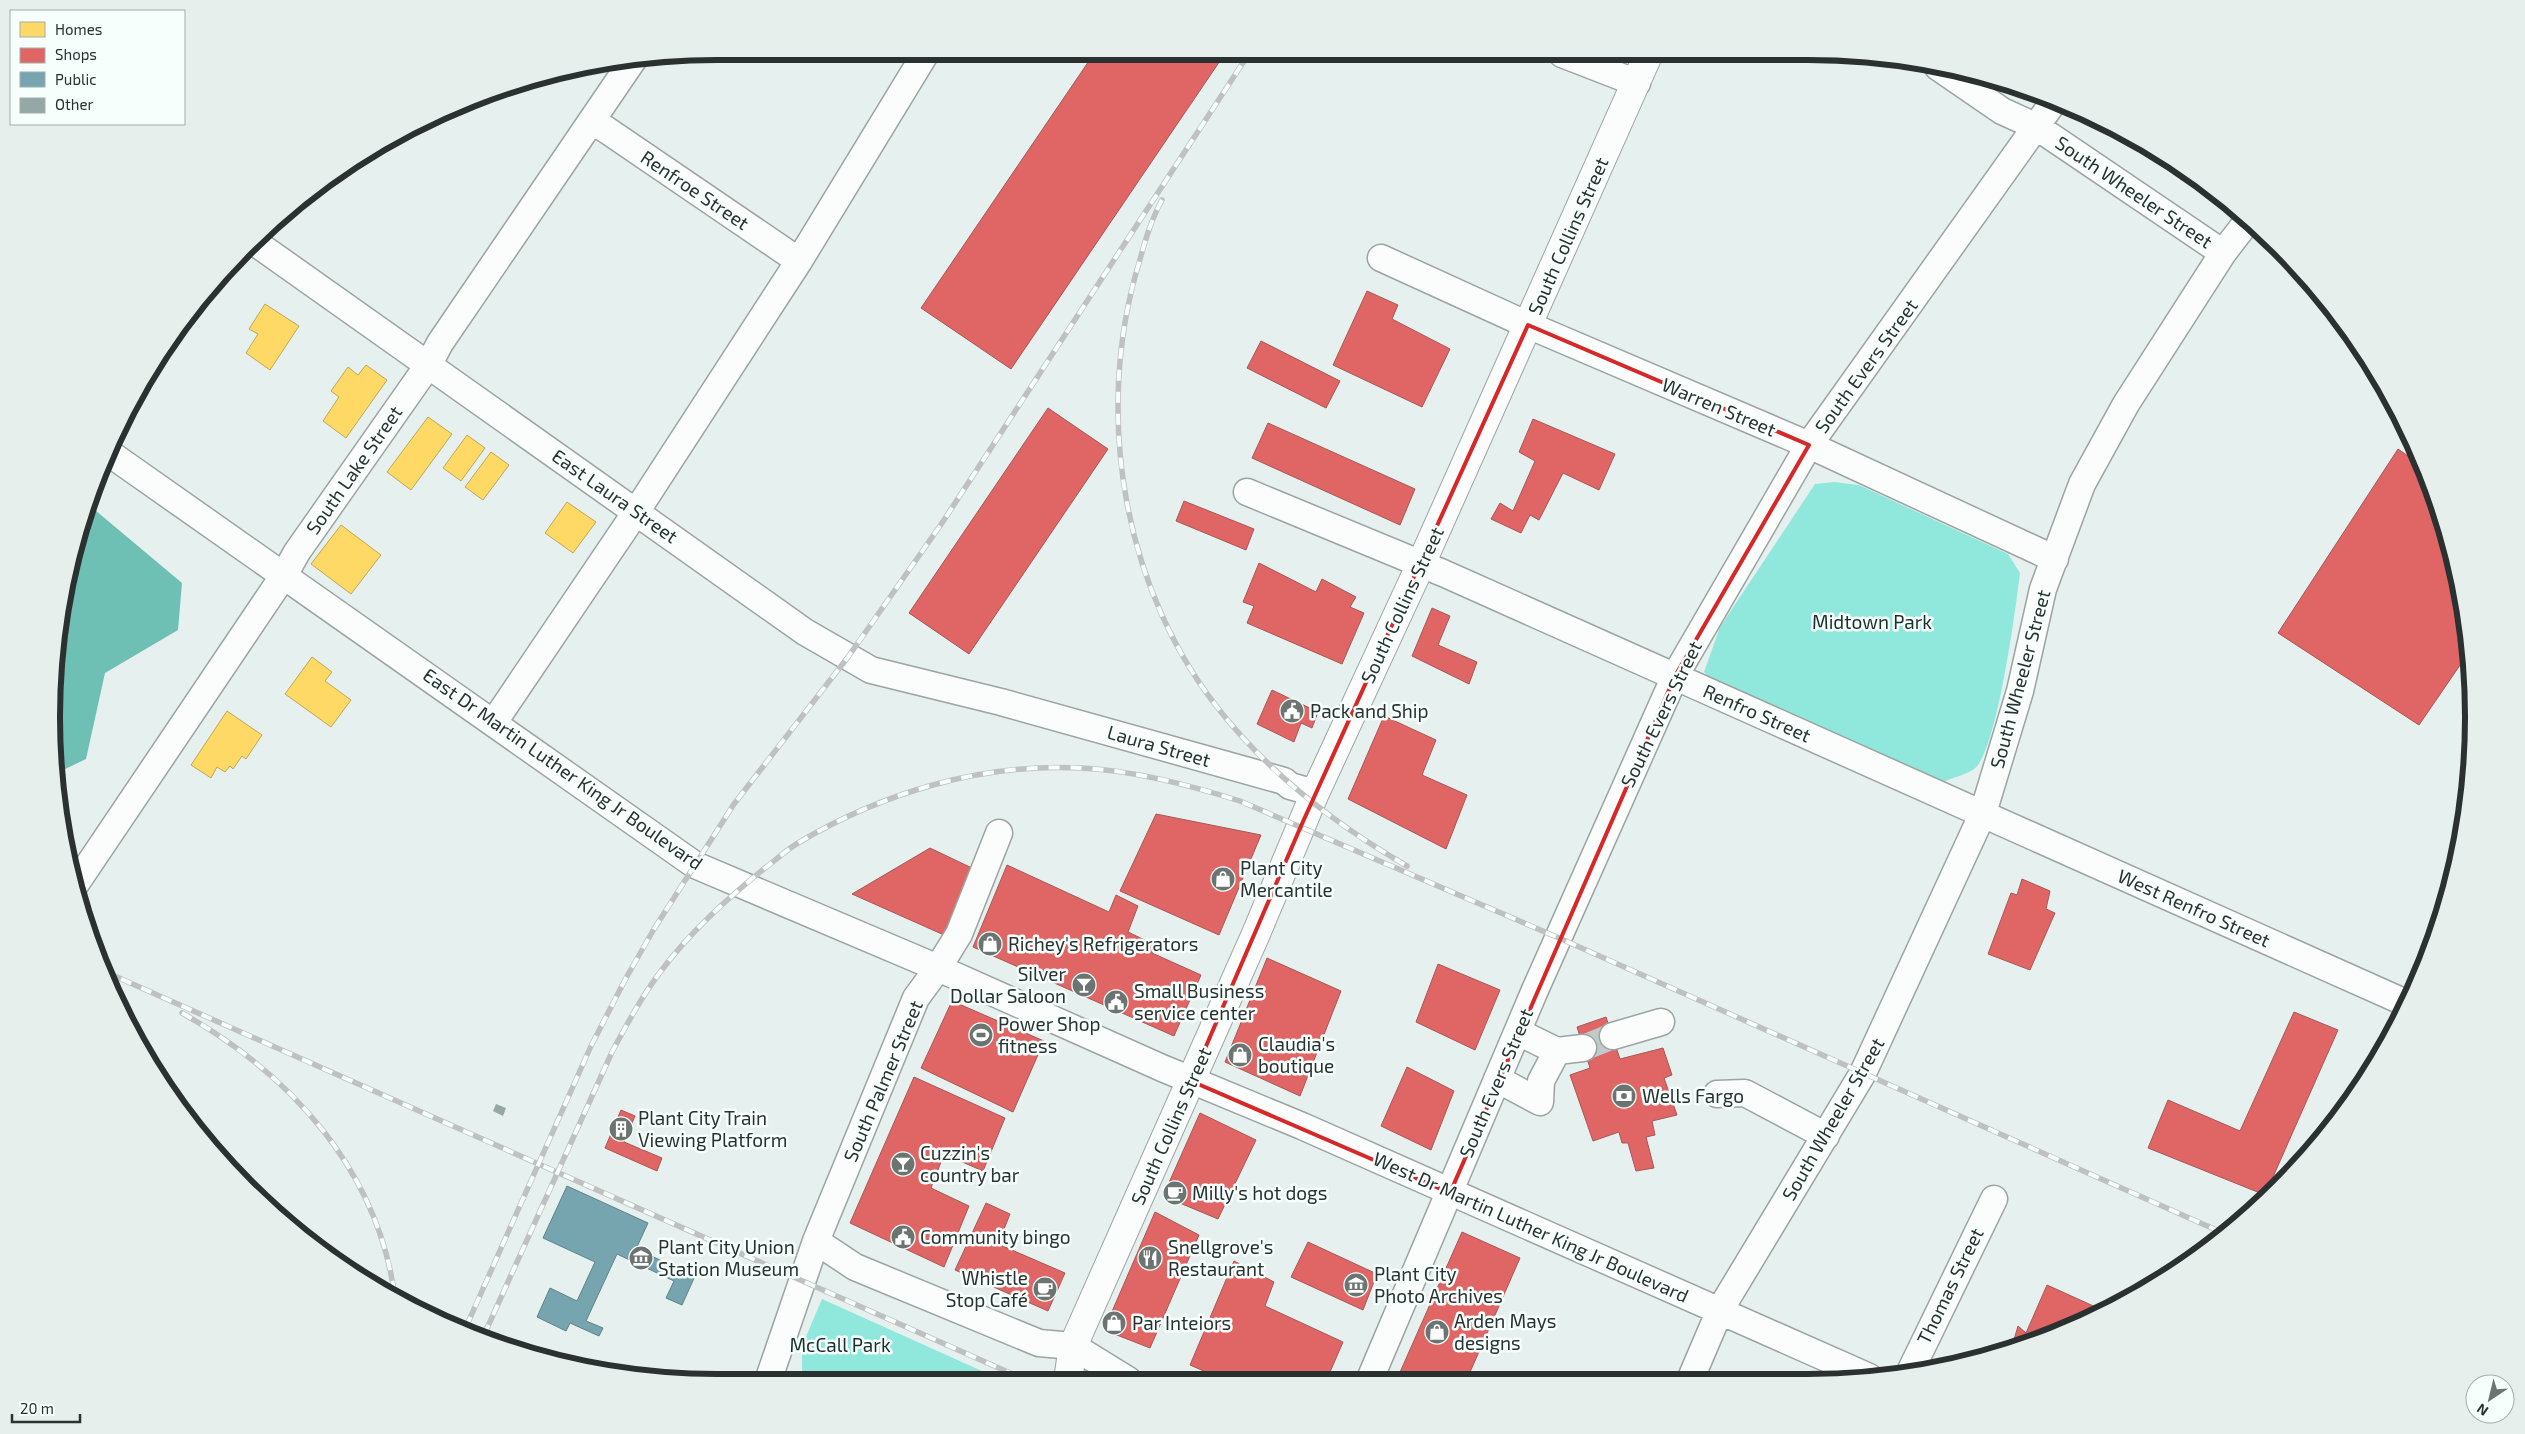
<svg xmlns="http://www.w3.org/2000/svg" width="2525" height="1434" font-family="'Exo 2',sans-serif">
<rect width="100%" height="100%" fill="#e6f0ee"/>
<path fill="#90e8dc" d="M1834 482 1859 485 2008 554 2020 573C2016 606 1997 753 1974 769 1964 776 1952 777 1942 783L1716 684 1704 672 1720 627 1815 484Z
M822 1299 1002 1380 813 1381 802 1376V1346Z"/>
<path fill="#6ec0b5" d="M89 505 182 583 178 630 105 673 86 759 59 772 54 770 53 760 57 630 74 544Z"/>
<path fill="#ffd966" stroke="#bfa756" d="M265 304 299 326 270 370 246 353 258 334 249 329Z
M366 365 387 380 346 438 323 421 339 397 331 391 348 367 358 375Z
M428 417 452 434 411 490 387 472Z
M467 435 485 448 461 481 443 468Z
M491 452 509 465 483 500 465 487Z
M567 502 596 522 573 553 545 533Z
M341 525 381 555 351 594 311 564Z
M312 657 332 672 325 681 351 700 331 727 285 694Z
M227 711 262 735 246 759 242 756 233 769 230 766 225 772 217 767 211 778 191 765Z"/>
<path fill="#e06666" stroke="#a95656" d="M1093 55H1224L1011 369 921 308Z
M1367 291 1398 305 1392 319 1450 349 1422 407 1333 365Z
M1261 341 1340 381 1326 408 1247 368Z
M1048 408 1108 449 969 654 909 613Z
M1533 419 1615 454 1599 490 1563 473 1539 520 1530 515 1521 533 1491 519 1500 503 1513 511 1535 461 1519 452Z
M1268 423 1415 489 1400 525 1252 458Z
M2398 449 2421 465 2451 545 2469 652 2419 725 2278 633Z
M1184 501 1254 529 1246 550 1176 521Z
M1259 563 1316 592 1322 579 1356 597 1350 607 1364 613 1342 664 1247 623 1254 606 1243 602Z
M1432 608 1450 616 1438 645 1477 662 1469 684 1412 656Z
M1272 690 1318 712 1312 728 1301 723 1294 742 1257 724Z
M1384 716 1436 740 1422 775 1467 795 1446 849 1348 799Z
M1156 814 1261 835 1219 935 1120 891Z
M930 848 974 869 944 935 852 894Z
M1007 865 1109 912 1116 895 1138 906 1128 932 1155 945 1152 953 1201 975 1174 1036 973 947Z
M2022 879 2050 891 2046 909 2055 913 2030 970 1988 954 2011 893 2017 895Z
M1267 958 1341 991 1300 1096 1225 1062Z
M1438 964 1500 990 1475 1050 1416 1022Z
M952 1001 1044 1041 1013 1112 921 1068Z
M2294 1012 2338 1030 2265 1195 2148 1148 2168 1100 2240 1131Z
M1606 1017 1620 1059 1663 1048 1672 1075 1664 1078 1677 1115 1652 1121 1655 1135 1646 1137 1654 1168 1636 1171 1628 1143H1622L1619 1132 1593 1141 1570 1075 1590 1068 1577 1027Z
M1407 1067 1454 1091 1431 1150 1381 1126Z
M914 1077 1005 1118 983 1171 944 1154 931 1188 969 1206 944 1267 850 1223Z
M621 1110 635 1116 624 1142 662 1158 657 1171 605 1148Z
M1200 1113 1256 1140 1218 1219 1163 1196Z
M986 1203 1010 1214 998 1244 1065 1273 1048 1311 955 1270Z
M1155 1212 1199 1235 1150 1348 1104 1330Z
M1462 1232 1520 1258 1467 1379H1397Z
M1308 1242 1377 1274 1363 1310 1291 1277Z
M1234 1261 1274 1282 1265 1306 1343 1342 1327 1379H1222L1190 1365Z
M2047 1285 2100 1309 2022 1347 2011 1350 2018 1326 2026 1333Z"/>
<path fill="#76a5af" stroke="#5f8289" d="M567 1186 648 1223 636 1249 695 1276 682 1305 666 1298 674 1281 617 1254 586 1321 603 1328 599 1336 570 1323 566 1331 537 1317 550 1288 577 1301 595 1262 543 1238Z"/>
<path fill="#95a8a5" d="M496 1104 506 1108 503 1116 493 1111Z"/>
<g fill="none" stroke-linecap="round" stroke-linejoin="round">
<path stroke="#c0cac8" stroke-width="26" stroke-dasharray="26 13" stroke-linecap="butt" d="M1583 1048 1613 1036"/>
<defs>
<path id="minor" d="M1562 54 1637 83
M592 120 799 261
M253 241 805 632 871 670 1001 702 1284 781 1290 786 1315 793
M2223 253 2249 219
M1381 258 1528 325 1809 445 2055 559
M109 453 695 865 938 968 1162 1068 1302 1126 1869 1377
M1247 492 1443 573 2406 1003
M494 722 636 512 799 261 924 56
M75 885 284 575 297 552 429 364 440 343 635 57
M1518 1032 1557 1051 1583 1048
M1613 1036 1661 1022
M1497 1079 1540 1102 1541 1081 1557 1051
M1717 1094 1745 1093 1826 1136
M816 1241 855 1267 1039 1343 1073 1346 1128 1380
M1909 1374 1994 1199
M1691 1378 1720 1310 1863 1073 1983 813 2020 691 2043 589 2082 484 2126 404 2223 253 2037 127 2002 111 1938 67
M1370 1379 1535 990 1675 676 1809 445 2052 104
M768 1381 816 1241 916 998 938 968 959 934 999 833"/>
<path id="major" d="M1068 1380 1073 1346 1255 936 1315 793 1421 564 1649 53"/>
</defs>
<use href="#minor" stroke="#9ca4a2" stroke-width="29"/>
<use href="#major" stroke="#9ca4a2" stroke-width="30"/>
<use href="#minor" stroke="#fbfdfc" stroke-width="26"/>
<use href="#major" stroke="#fbfdfc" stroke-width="28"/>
<defs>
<path id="rail" d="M1162 200C1151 220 1145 241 1139 263 1093 414 1123 594 1225 717 1276 779 1338 826 1407 866
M101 970 1026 1380
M182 1013C290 1074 378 1169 395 1298
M466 1327 591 1046 626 978 654 929 734 804 848 657 942 523 1248 55
M484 1335 612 1052C627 1024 642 996 661 971 690 932 727 899 765 868 776 860 786 850 798 843 883 792 983 763 1082 768 1136 771 1189 785 1240 801L1559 938 2223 1233"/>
</defs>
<use href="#rail" stroke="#bec1c0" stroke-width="5.5"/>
<use href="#rail" stroke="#f7fffd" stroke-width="4" stroke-dasharray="11" stroke-linecap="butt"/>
</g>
<path fill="none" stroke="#d62828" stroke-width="4" stroke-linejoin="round" d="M1528 325 1809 445 1675 676 1450 1193 1191 1081 1301 826Z"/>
<defs>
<symbol id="civic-disc" viewBox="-11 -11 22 22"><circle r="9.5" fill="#6c7472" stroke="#f7fffd"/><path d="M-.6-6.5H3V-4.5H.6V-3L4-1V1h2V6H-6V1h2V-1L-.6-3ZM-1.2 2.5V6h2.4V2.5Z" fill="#fff"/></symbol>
<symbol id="shop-disc" viewBox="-11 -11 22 22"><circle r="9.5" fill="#6c7472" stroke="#f7fffd"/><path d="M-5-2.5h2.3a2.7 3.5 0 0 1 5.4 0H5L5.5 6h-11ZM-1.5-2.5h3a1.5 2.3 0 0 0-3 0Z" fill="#fff"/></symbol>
<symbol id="bar-disc" viewBox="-11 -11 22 22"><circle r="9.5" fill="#6c7472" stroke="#f7fffd"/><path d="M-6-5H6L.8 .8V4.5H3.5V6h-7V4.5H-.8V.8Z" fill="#fff"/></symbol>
<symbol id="stadium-disc" viewBox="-11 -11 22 22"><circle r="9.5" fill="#6c7472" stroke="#f7fffd"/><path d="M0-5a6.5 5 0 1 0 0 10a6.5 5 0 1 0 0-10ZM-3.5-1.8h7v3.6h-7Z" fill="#fff"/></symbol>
<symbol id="bank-disc" viewBox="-11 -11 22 22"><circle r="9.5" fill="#6c7472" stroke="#f7fffd"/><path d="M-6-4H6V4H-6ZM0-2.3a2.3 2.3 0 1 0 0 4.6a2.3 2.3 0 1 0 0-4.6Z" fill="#fff"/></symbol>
<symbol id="building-disc" viewBox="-11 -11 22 22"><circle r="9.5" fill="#6c7472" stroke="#f7fffd"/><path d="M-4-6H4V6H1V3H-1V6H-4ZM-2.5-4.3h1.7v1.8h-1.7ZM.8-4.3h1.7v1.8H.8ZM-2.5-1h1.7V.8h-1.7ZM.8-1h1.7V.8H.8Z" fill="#fff"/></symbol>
<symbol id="cafe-disc" viewBox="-11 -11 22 22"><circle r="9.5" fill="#6c7472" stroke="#f7fffd"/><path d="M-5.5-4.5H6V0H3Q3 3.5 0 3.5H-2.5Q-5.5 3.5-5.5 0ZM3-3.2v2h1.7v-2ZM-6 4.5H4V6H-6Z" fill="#fff"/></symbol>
<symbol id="museum-disc" viewBox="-11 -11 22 22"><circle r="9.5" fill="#6c7472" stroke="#f7fffd"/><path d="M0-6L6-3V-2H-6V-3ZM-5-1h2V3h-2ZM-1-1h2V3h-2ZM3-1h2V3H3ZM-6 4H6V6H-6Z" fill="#fff"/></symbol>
<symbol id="restaurant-disc" viewBox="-11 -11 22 22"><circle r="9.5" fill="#6c7472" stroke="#f7fffd"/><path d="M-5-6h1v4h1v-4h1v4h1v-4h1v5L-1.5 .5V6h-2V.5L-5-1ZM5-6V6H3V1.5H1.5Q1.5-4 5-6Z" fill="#fff"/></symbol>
</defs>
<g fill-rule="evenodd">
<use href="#civic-disc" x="1278" y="697" width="28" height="28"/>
<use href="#shop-disc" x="1209" y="865" width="28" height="28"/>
<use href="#shop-disc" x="976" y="930" width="28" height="28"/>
<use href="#bar-disc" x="1070" y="971" width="28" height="28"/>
<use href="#civic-disc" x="1102" y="988" width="28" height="28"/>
<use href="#stadium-disc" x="967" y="1021" width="28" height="28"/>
<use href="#shop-disc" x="1226" y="1041" width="28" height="28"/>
<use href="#bank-disc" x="1610" y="1082" width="28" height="28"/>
<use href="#building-disc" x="607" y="1115" width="28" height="28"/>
<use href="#bar-disc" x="889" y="1150" width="28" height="28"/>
<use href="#cafe-disc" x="1161" y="1179" width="28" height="28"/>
<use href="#civic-disc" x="889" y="1223" width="28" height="28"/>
<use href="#museum-disc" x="627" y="1244" width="28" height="28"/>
<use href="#restaurant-disc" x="1136" y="1244" width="28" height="28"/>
<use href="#museum-disc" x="1342" y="1271" width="28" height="28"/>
<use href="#cafe-disc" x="1031" y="1275" width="28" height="28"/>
<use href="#shop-disc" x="1100" y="1309" width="28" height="28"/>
<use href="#shop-disc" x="1423" y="1318" width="28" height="28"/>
</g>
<g text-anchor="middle" stroke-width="5" stroke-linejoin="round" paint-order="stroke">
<g font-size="19" fill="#2a3130" stroke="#f7fffd">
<text transform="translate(695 190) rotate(34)" y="7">Renfroe Street</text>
<text transform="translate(2134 192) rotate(34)" y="7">South Wheeler Street</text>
<text transform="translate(1568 236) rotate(-66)" y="7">South Collins Street</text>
<text transform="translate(1866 366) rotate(-54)" y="7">South Evers Street</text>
<text transform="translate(1719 407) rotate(23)" y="7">Warren Street</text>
<text transform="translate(354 470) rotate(-55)" y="7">South Lake Street</text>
<text transform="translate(615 496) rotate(35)" y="7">East Laura Street</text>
<text transform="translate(1402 605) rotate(-65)" y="7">South Collins Street</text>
<text transform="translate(2020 679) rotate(-75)" y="7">South Wheeler Street</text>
<text transform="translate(1757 713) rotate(24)" y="7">Renfro Street</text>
<text transform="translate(1661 714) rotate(-64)" y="7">South Evers Street</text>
<text transform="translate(1159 746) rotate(16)" y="7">Laura Street</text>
<text transform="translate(563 769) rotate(35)" y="7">East Dr Martin Luther King Jr Boulevard</text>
<text transform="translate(2194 908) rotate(24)" y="7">West Renfro Street</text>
<text transform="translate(883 1081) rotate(-67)" y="7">South Palmer Street</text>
<text transform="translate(1496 1083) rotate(-67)" y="7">South Evers Street</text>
<text transform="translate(1833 1119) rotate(-60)" y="7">South Wheeler Street</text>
<text transform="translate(1171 1126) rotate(-66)" y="7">South Collins Street</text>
<text transform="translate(1531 1227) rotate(24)" y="7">West Dr Martin Luther King Jr Boulevard</text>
<text transform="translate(1950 1286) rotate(-64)" y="7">Thomas Street</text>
</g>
<g font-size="19" fill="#18312d" stroke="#f7fffd">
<text x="1872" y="629">Midtown Park</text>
<text x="840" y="1352">McCall Park</text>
</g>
<g font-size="19" fill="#2a3130" stroke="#f7fffd" text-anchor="start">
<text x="1310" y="718">Pack and Ship</text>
<text x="1240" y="875">Plant City<tspan x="1240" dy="22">Mercantile</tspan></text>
<text x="1008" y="951">Richey's Refrigerators</text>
<text x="1066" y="981" text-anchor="end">Silver<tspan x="1066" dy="22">Dollar Saloon</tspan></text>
<text x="1134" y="998">Small Business<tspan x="1134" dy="22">service center</tspan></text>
<text x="998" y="1031">Power Shop<tspan x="998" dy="22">fitness</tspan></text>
<text x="1258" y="1051">Claudia's<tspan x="1258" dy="22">boutique</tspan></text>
<text x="1642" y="1103">Wells Fargo</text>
<text x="638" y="1125">Plant City Train<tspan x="638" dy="22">Viewing Platform</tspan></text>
<text x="920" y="1160">Cuzzin's<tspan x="920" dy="22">country bar</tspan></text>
<text x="1192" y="1200">Milly's hot dogs</text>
<text x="920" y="1244">Community bingo</text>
<text x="658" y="1254">Plant City Union<tspan x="658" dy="22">Station Museum</tspan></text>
<text x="1168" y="1254">Snellgrove's<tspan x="1168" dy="22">Restaurant</tspan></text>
<text x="1374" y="1281">Plant City<tspan x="1374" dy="22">Photo Archives</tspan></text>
<text x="1028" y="1285" text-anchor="end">Whistle<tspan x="1028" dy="22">Stop Café</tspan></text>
<text x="1454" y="1328">Arden Mays<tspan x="1454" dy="22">designs</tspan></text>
<text x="1132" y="1330">Par Inteiors</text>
</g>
</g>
<path d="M0 0H2525V1434H0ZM717 60H1808A657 657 0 0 1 2465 717V717A657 657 0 0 1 1808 1374H717A657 657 0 0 1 60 717V717A657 657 0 0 1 717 60Z" fill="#e7efed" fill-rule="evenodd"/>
<path fill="none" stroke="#2a3130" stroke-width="6" d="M717 60H1808A657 657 0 0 1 2465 717V717A657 657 0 0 1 1808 1374H717A657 657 0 0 1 60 717V717A657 657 0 0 1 717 60Z"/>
<rect x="10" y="10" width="175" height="115" fill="#f7fffd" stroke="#a5adab"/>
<rect x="20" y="22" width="25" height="15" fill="#ffd966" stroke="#a5adab"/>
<text x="55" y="35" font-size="15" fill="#2a3130">Homes</text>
<rect x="20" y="48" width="25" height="15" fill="#e06666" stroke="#a5adab"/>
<text x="55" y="60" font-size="15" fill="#2a3130">Shops</text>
<rect x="20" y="72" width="25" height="15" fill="#76a5af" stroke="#a5adab"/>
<text x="55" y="85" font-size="15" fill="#2a3130">Public</text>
<rect x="20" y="98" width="25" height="15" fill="#95a8a5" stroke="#a5adab"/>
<text x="55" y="110" font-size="15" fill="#2a3130">Other</text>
<g transform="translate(2490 1399) rotate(215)"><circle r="24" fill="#f7fffd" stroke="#a5adab"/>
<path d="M0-4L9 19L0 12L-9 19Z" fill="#6c7472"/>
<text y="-8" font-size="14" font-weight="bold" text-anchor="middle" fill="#2a3130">N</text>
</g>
<path d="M12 1414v8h68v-8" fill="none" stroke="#2a3130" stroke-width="2.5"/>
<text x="20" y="1414" font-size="15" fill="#2a3130" stroke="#f7fffd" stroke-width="4" paint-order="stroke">20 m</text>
</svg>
